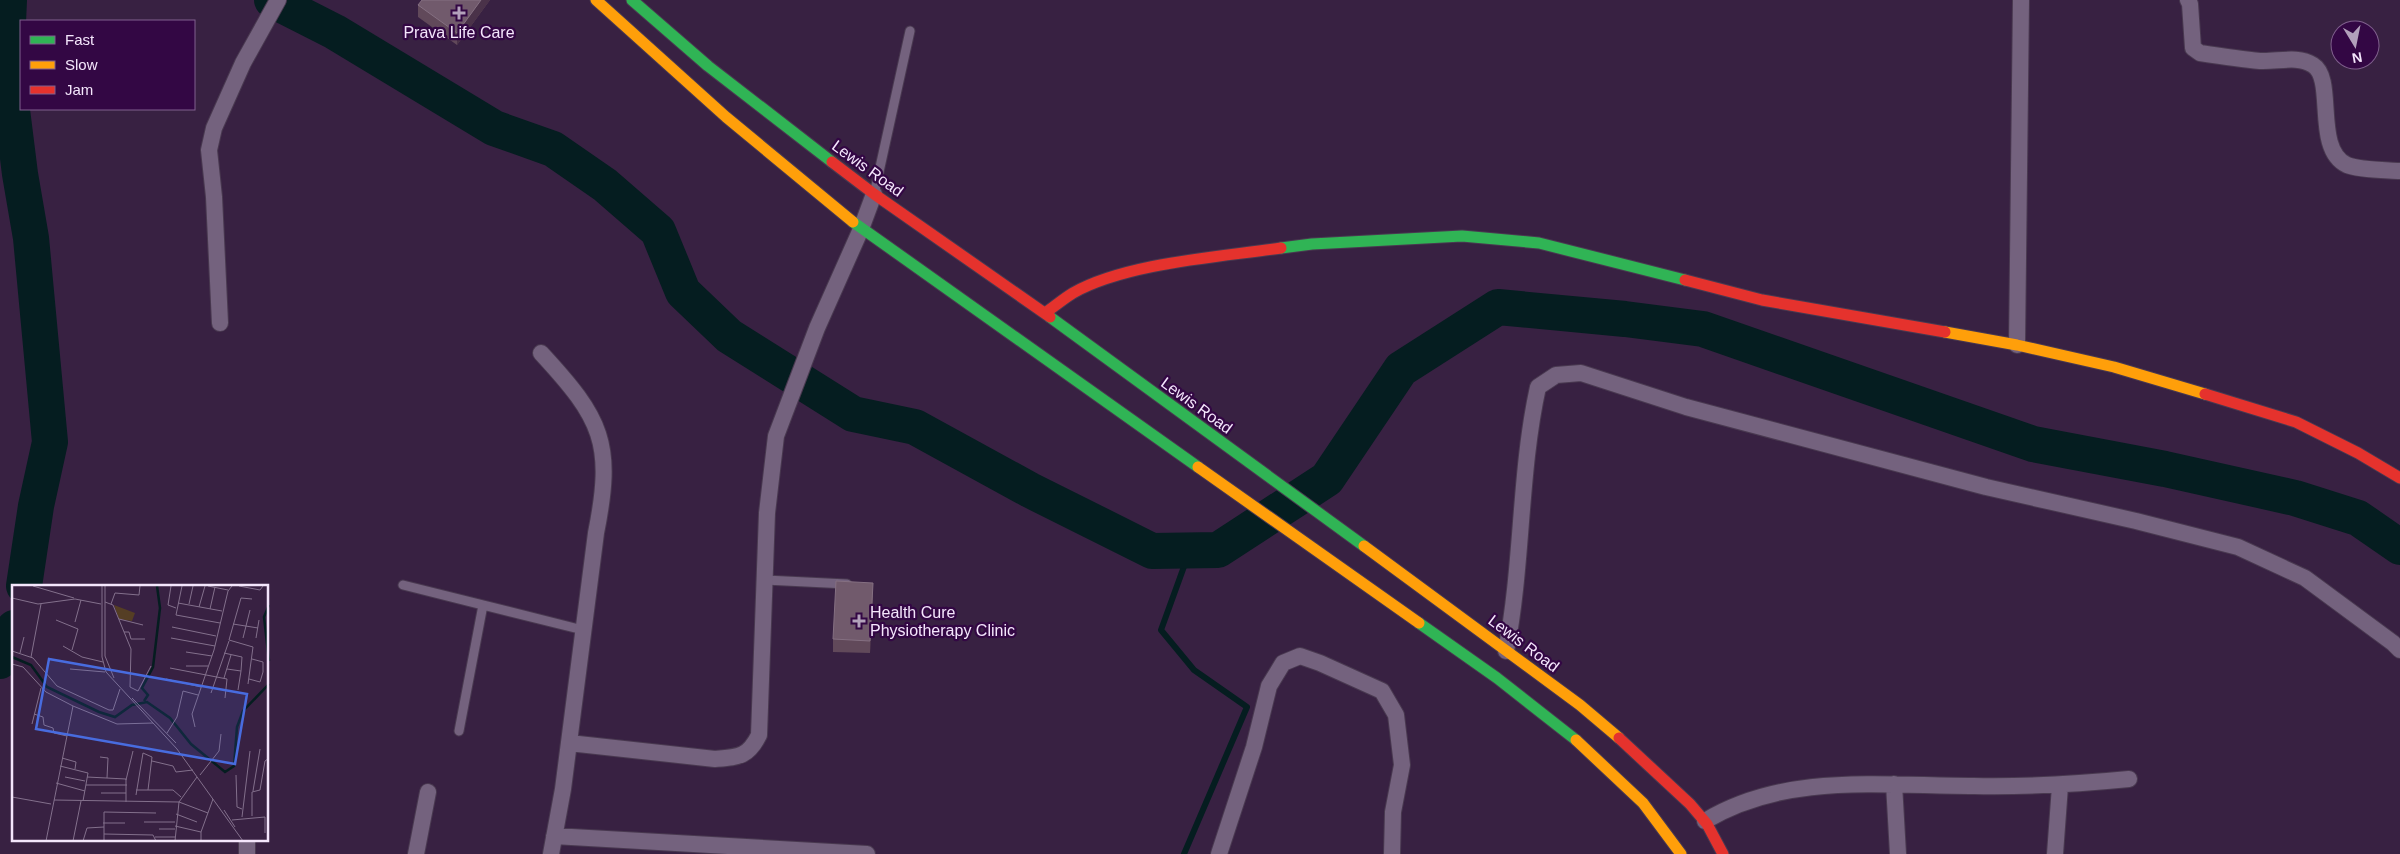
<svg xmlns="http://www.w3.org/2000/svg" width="2400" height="854" font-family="Helvetica,sans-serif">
<rect width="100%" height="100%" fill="#382142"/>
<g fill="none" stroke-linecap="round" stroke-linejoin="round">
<path stroke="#051d20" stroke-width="6" d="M1184 854 1247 707 1194 670 1161 630 1190 550"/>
<path stroke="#051d20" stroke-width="36" d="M9 0 7 45 12 110 20 174 31 238 50 442 36 506 24 586
M272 0 335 32 494 128 553 149 605 185 658 231 683 292 729 336 853 414 915 427 1030 490 1152 551 1218 550 1327 479 1401 369 1498 307 1625 319 1703 329 2033 444 2165 469 2295 498 2358 518 2400 547
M0 661 14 628"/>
<defs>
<path id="lane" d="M875 190 910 31
M765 580 847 584
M403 585 583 630
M459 731 483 605"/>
<path id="street" d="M2188 0 2190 4 2193 48 2200 53C2220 56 2240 59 2260 61 2278 62 2297 55 2313 65 2336 79 2313 149 2347 165 2359 170 2386 170 2400 171
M220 323 214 197 209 150 214 128 243 63 278 0
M2017 345 2021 0
M541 353C602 419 614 443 596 533L563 789 551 854
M1506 651C1523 564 1519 473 1538 387L1556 375 1581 373 1686 407 1986 487 2136 521 2238 547 2305 578 2393 643 2400 650
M569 743 715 759C739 757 748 757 759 735L767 513 776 436 817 328 861 229 874 194
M1894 784 1898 854
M1705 821C1786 772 1883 786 1974 786 2027 787 2078 784 2129 779
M554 836 867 854
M247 854V840
M416 854 428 792
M1219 854 1254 747 1269 686 1283 663 1300 656 1320 663 1382 691 1396 715 1402 765 1393 812 1392 854
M2055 854 2060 786"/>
<path id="fast" d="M632 0 708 66 832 162
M853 222 1198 467
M1281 248 1312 244 1462 236 1539 243 1685 280
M1050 317 1364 546
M1419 623 1497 678 1576 740"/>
<path id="slow" d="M596 0 726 117 853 222
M1945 332 2017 345 2114 367 2205 394
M1198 467 1419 623
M1364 546 1580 705 1619 738
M1576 740 1643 803 1681 854"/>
<path id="jam" d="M832 162 874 194 1050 317
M1685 280 1762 300 1945 332
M1045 313C1054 307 1063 299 1073 293 1126 263 1220 257 1281 248
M2205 394 2296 422 2358 453 2400 478
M1619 738 1690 804 1707 824 1723 854"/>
</defs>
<use href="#lane" stroke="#493950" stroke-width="11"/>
<use href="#street" stroke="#493950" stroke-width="18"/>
<use href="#fast" stroke="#493950" stroke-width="13"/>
<use href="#slow" stroke="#493950" stroke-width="13"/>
<use href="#jam" stroke="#493950" stroke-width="13"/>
<use href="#lane" stroke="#74627e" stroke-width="9"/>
<use href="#street" stroke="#74627e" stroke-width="16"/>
<use href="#fast" stroke="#30b455" stroke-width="11"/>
<use href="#slow" stroke="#ff9f0a" stroke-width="11"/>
<use href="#jam" stroke="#e5322d" stroke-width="11"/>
</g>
<path fill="#61495a" d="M490 0 457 45 418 17V5Z
M873 595 870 653 833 652V639Z"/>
<path fill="#4a3249" d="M481 0H490L457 45V33Z
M873 583V595L870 653V641Z"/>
<path fill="#715a6c" stroke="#857082" d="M422 0H481L457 33 418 5Z
M836 581 873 583 870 641 833 639Z"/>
<g fill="#b2a1bb" stroke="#330744" stroke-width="2">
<path d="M456.5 5.5h5v5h5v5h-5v5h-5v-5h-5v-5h5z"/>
<path d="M856.5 613.5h5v5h5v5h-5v5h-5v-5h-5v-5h5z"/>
</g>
<g text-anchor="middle" stroke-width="4.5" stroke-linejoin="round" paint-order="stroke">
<g font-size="16" fill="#f4e6fc" stroke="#330744">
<text x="459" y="38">Prava Life Care</text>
<text x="870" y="618" text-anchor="start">Health Cure<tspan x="870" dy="18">Physiotherapy Clinic</tspan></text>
</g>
<g font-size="16" fill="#f4e6fc" stroke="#330744">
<text transform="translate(868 168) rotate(36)" y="6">Lewis Road</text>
<text transform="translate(1197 405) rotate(36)" y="6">Lewis Road</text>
<text transform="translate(1524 643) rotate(37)" y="6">Lewis Road</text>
</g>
</g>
<g transform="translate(12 585)">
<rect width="256" height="256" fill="#382142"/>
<path d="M102 20 123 28 120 36 107 34Z" fill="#553e24"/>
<path fill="none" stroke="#051d20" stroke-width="2.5" d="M257 20 252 32 257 76M0 72 19 80 35 102 87 127 103 132 120 120 135 117 158 133 179 159 213 187 222 181 225 142 231 126 257 99M132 116 136 110 130 103 141 82 148 23 145 1"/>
<path fill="none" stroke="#83708c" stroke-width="1" d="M21 1 62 13M90 1V72L94 87 165 164 231 256M93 1V71L102 93M159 1 156 20 164 23M170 1 164 30 208 38M196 1 216 5M227 1 248 5 251 1M0 13 26 19 63 14 89 19M93 17 101 20 119 64 118 102 126 106 139 81M166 18 210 26M99 19 103 8 127 10 128 1M177 19 181 1M187 22 193 1M198 24 203 2M107 34 131 40M44 35 66 44 60 65M63 37 69 15M221 39 246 43M160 42 204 51M112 47H117L119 54H133M159 53 203 61M231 53 238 25M244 53 247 35M51 61 70 72 91 77M0 66 21 73 45 101 97 125H101L108 104M174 67 200 71M8 68 12 52M212 68 230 72 229 86 215 84M19 72 29 19M0 79 11 82 34 107 61 121 105 139 141 138M174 81H196M158 83 215 94 213 113M58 84 93 87M212 93 219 70M154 94 189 102M237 94 248 97 251 87V77L240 74M236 99 241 62 217 55 229 13 240 14M226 105 229 86M199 108 217 56M120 113 164 158M22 129 31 132 32 140 41 143 42 148 55 151M20 139 29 103M183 142 180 129 202 65 216 6 220 1M155 148 165 132 171 106 186 110M88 172 96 173 95 193M50 173 64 177 63 184M140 176 161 181 164 187 181 185M48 181 76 188 71 216M188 190 207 166 209 149M224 190 225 222 230 224M53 192 73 196M75 192 114 194V217M114 195 121 166M44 198 73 206M74 200H115M124 205H161L169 212M241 206 248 164M89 208H114M124 210 131 168 140 172 136 205M0 212 39 219M42 215 167 217 196 228M212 225 223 242M164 229 185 237M240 231V207L248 205 253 176 257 173M230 232 238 166M220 235 253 232V248M132 237H163M91 238H113M163 241 189 247M147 244H163M92 249 141 250 144 256M143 252H163M92 255V227L144 228M34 256 61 121M61 256 69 216M71 256 75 243 92 242M163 256 167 217 185 192M189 256V247L201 214"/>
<path fill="#486cdf" fill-opacity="0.15" stroke="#486cdf" stroke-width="2.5" d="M37 74 235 109 223 179 24 144Z"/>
<rect width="256" height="256" fill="none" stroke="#f4e6fc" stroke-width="2.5"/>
</g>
<rect x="20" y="20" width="175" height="90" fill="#330744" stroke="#80608e"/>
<rect x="30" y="36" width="25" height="8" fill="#30b455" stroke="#80608e"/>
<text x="65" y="45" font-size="15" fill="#f4e6fc">Fast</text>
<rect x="30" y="61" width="25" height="8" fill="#ff9f0a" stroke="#80608e"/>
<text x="65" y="70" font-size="15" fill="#f4e6fc">Slow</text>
<rect x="30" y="86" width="25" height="8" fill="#e5322d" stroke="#80608e"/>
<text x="65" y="95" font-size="15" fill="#f4e6fc">Jam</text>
<g transform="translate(2355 45) rotate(170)"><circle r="24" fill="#330744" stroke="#80608e"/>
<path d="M0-4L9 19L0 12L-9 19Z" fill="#b2a1bb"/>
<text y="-8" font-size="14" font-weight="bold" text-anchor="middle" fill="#f4e6fc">N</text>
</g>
</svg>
